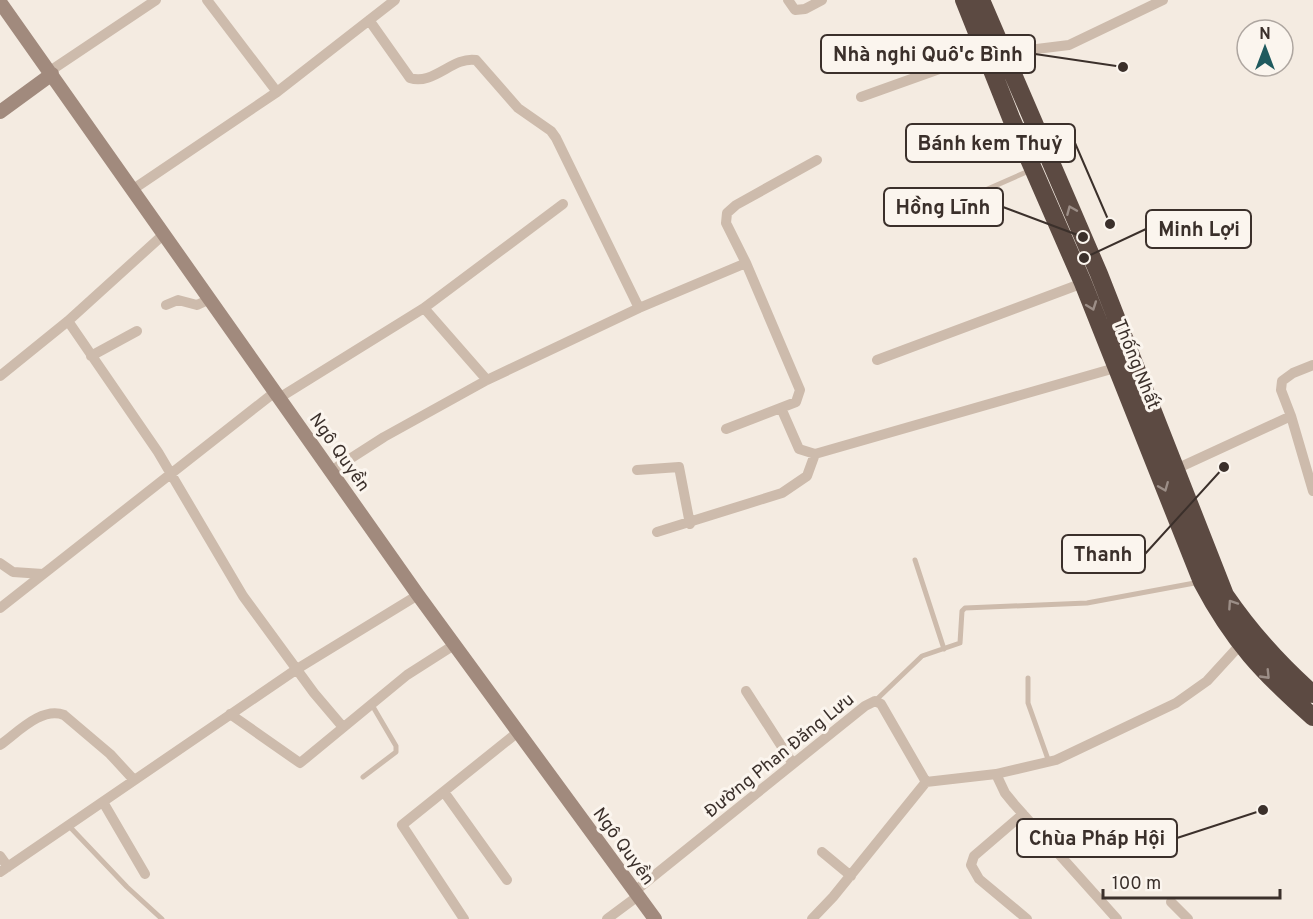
<svg xmlns="http://www.w3.org/2000/svg" width="1313" height="919" font-family="Overpass,sans-serif">
<rect width="100%" height="100%" fill="#f4ebe1"/>
<g fill="none" stroke-linecap="round" stroke-linejoin="round">
<path stroke="#cdbbac" stroke-width="5" d="M917 220 1031 170
M915 560 944 649
M1028 678V703L1049 762
M875 701 922 656 960 643 962 611 965 608 1087 603 1200 582
M363 777 396 752V746L372 705
M69 826 127 887 162 919"/>
<path stroke="#cdbbac" stroke-width="10" d="M207 0 277 92
M788 0 795 10 805 9 822 0
M369 20 410 78C433 86 453 56 476 60L518 108 551 131 556 138 639 308
M1003 53 1069 45 1163 0
M50 71 156 0
M861 97 987 52
M132 190 277 92 395 0
M746 263 726 223 727 213 736 205 817 160
M166 305 178 300 197 305 210 299
M424 308 487 380
M68 321 158 452 243 596 314 693 342 726
M91 356 137 331
M877 360 1083 283
M0 376 68 321 164 234
M279 398 424 308 563 204
M781 408 799 449 815 454 1115 368
M1291 416 1281 390 1282 381 1293 373 1313 365
M1176 469 1291 416 1313 491
M637 470 679 467 690 524
M331 471 384 437 487 380 639 308 746 263 800 390 796 402 726 429
M657 532 782 493 807 476 815 454
M0 563 13 572 43 574
M0 608 275 392
M746 691 793 764
M230 714 300 763 407 675 454 645
M0 745C17 733 42 706 64 715L110 754 134 780
M996 774 1005 793 1014 804 1117 919
M444 792 507 880
M103 802 145 874
M1023 814 974 856 971 865 979 879 1027 919
M822 852 851 876
M0 856 8 867
M0 872 297 669 418 595
M635 891 865 706 875 701 881 704 926 782 996 774 1056 760 1176 703 1207 681 1240 645
M1171 902 1188 919
M464 919 402 825 518 732
M607 919 638 896
M812 919 833 897 926 782"/>
<path stroke="#a18a7d" stroke-width="14" d="M0 2 418 595 655 919
M0 112 52 74"/>
<path stroke="#5c4a42" stroke-width="18" d="M964 0 1011 118 1083 283 1202 582C1233 641 1263 673 1313 717
M981 0 1099 274 1225 595C1251 633 1279 664 1313 694"/>
</g>
<defs><path id="oneway-chevron" d="M-2-3.5L2.5 0L-2 3.5" fill="none" stroke-width="1.6" stroke-linecap="round" stroke-linejoin="round" transform="scale(1.5)"/></defs>
<g stroke="#9c8e87">
<use href="#oneway-chevron" transform="translate(1071 210) rotate(-113)"/>
<use href="#oneway-chevron" transform="translate(1092 306) rotate(70)"/>
<use href="#oneway-chevron" transform="translate(1164 487) rotate(68)"/>
<use href="#oneway-chevron" transform="translate(1232 604) rotate(-124)"/>
<use href="#oneway-chevron" transform="translate(1266 675) rotate(46)"/>
</g>
<g text-anchor="middle" stroke-width="6" stroke-linejoin="round" paint-order="stroke">
<g font-size="18" fill="#3b302b" stroke="#fbf5ee">
<text transform="translate(1137 364) rotate(68)" y="6">Thống Nhất</text>
<text transform="translate(340 452) rotate(55)" y="6">Ngô Quyền</text>
<text transform="translate(779 755) rotate(-39)" y="6">Đường Phan Đăng Lưu</text>
<text transform="translate(624 846) rotate(54)" y="6">Ngô Quyền</text>
</g>
</g>
<path fill="none" stroke="#3b302b" stroke-width="2" d="M1123 67L1035 54M1110 224L1075 143M1083 237L1003 207M1084 258L1146 229M1224 467L1145 554M1263 810L1177 838"/>
<g fill="#3b302b" stroke="#fbf5ee" stroke-width="2">
<circle cx="1123" cy="67" r="6"/>
<circle cx="1110" cy="224" r="6"/>
<circle cx="1083" cy="237" r="6"/>
<circle cx="1084" cy="258" r="6"/>
<circle cx="1224" cy="467" r="6"/>
<circle cx="1263" cy="810" r="6"/>
</g>
<g fill="#fbf5ee" stroke="#3b302b" stroke-width="2">
<rect x="821" y="35" width="214" height="38" rx="6"/>
<rect x="906" y="124" width="169" height="38" rx="6"/>
<rect x="884" y="188" width="119" height="38" rx="6"/>
<rect x="1146" y="210" width="105" height="38" rx="6"/>
<rect x="1062" y="535" width="83" height="38" rx="6"/>
<rect x="1017" y="819" width="160" height="38" rx="6"/>
</g>
<g font-size="20" text-anchor="middle" font-weight="bold" fill="#3b302b">
<text x="928" y="61">Nhà nghi Quô'c Bình</text>
<text x="990" y="150">Bánh kem Thuỷ</text>
<text x="943" y="214">Hồng Lĩnh</text>
<text x="1199" y="236">Minh Lợi</text>
<text x="1103" y="561">Thanh</text>
<text x="1097" y="845">Chùa Pháp Hội</text>
</g>
<g transform="translate(1265 48)"><circle r="28" fill="#fbf5ee" stroke="#aea6a0" stroke-width="1.5"/>
<path d="M0-4.5L10 22L0 15L-10 22Z" fill="#1f5a5e"/>
<text y="-9" font-size="16" font-weight="bold" text-anchor="middle" fill="#3b302b">N</text>
</g>
<path d="M1103 889v9h177v-9" fill="none" stroke="#3b302b" stroke-width="3"/>
<text x="1112" y="889" font-size="18" fill="#3b302b" stroke="#fbf5ee" stroke-width="4.5" paint-order="stroke">100 m</text>
</svg>
